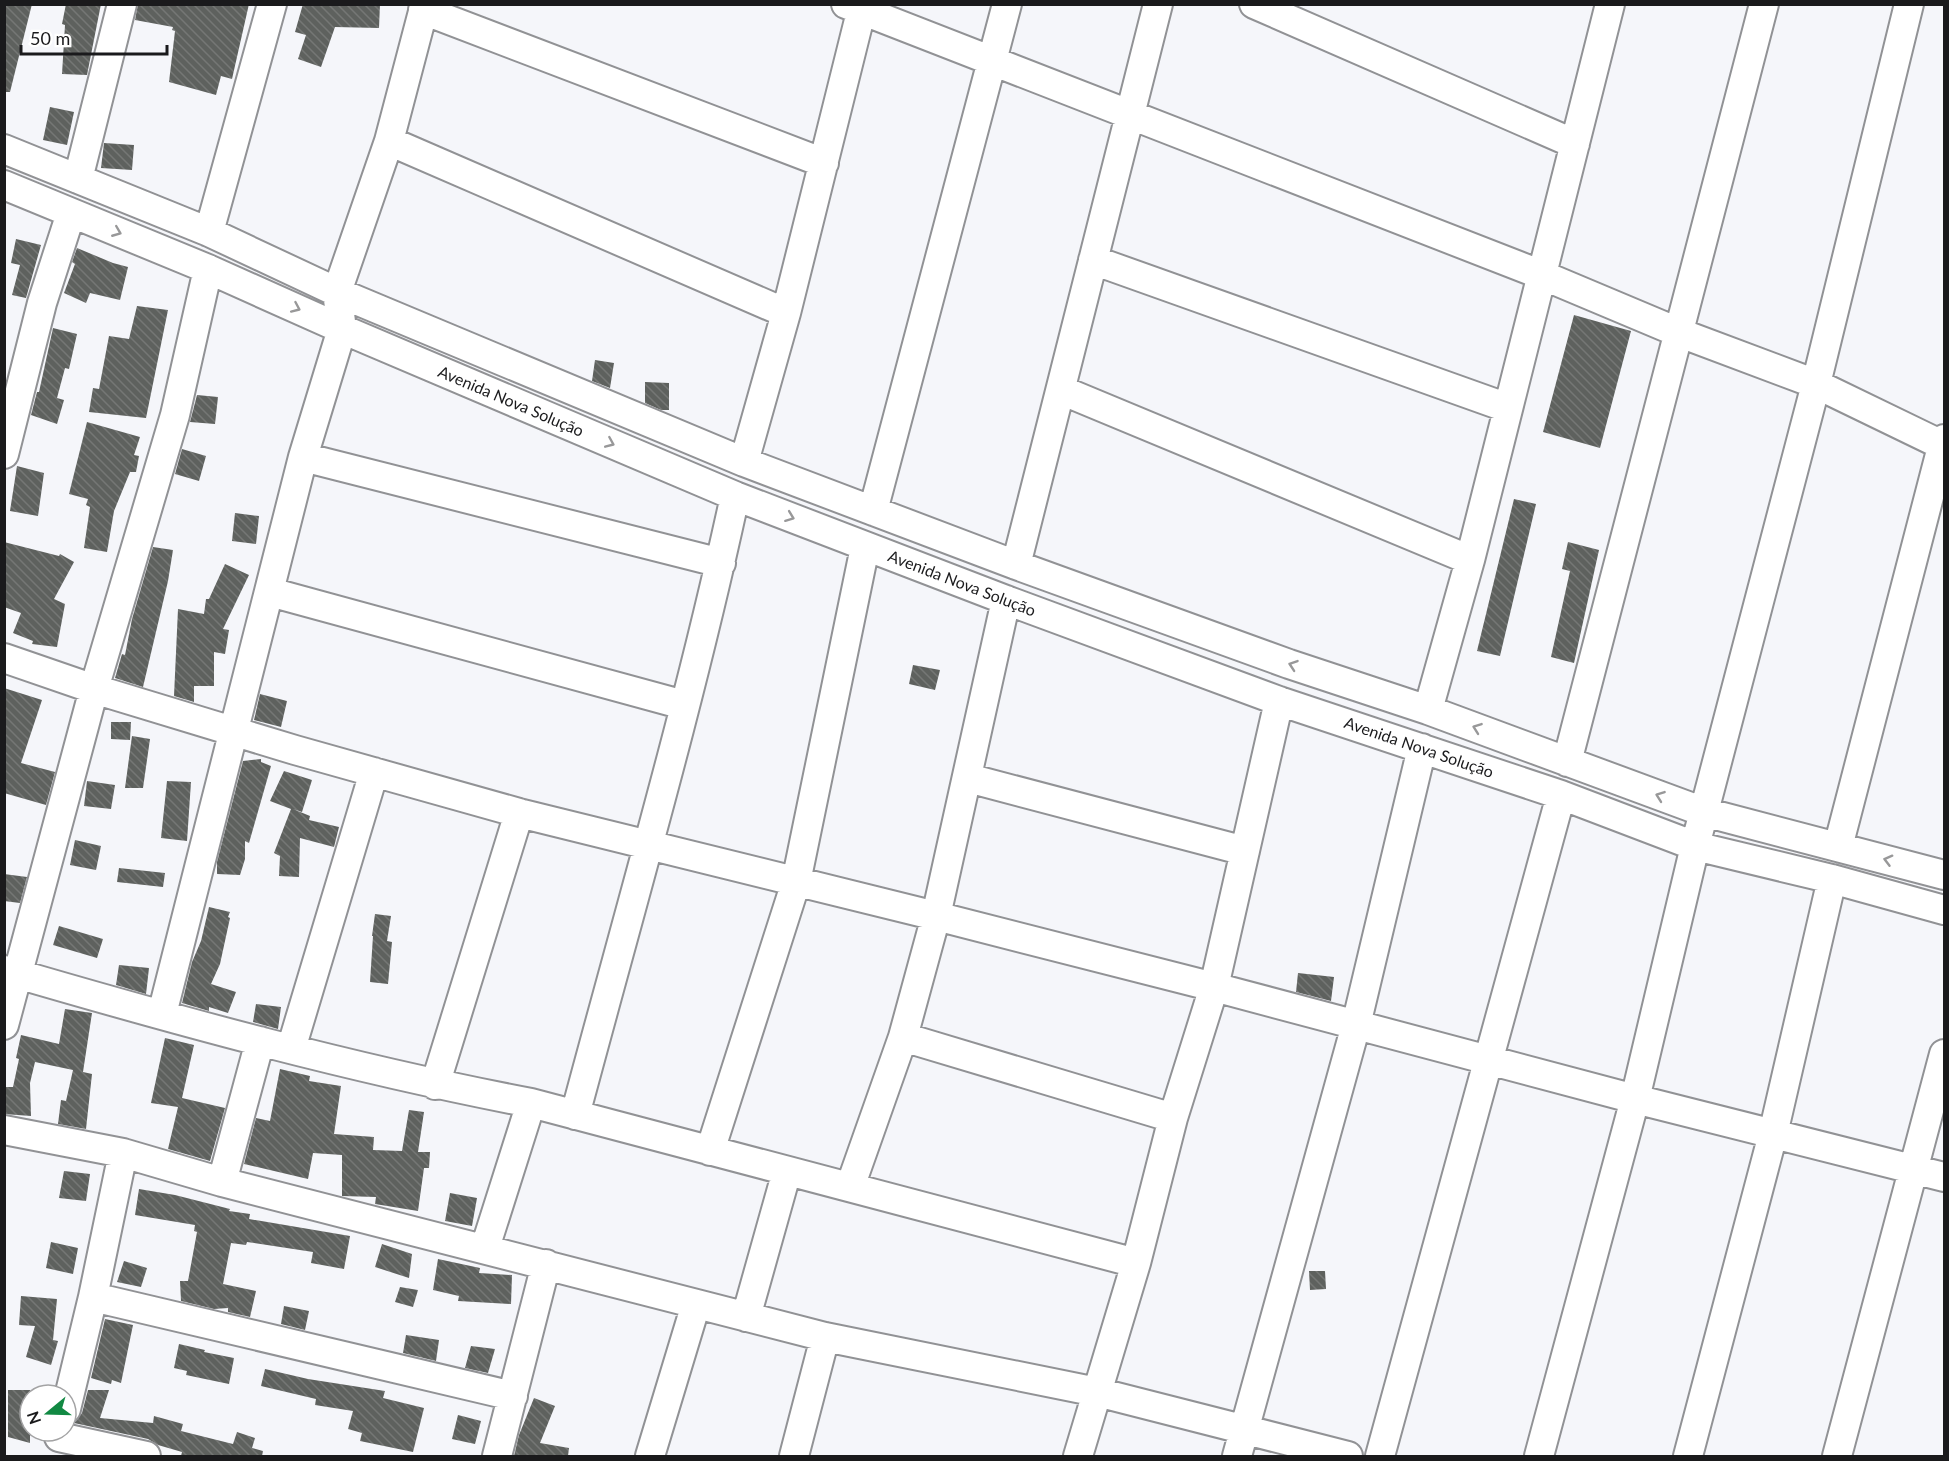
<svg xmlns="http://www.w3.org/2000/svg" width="1949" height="1461" font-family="Lato,sans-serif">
<defs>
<pattern id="building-back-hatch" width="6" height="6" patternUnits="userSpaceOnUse" patternTransform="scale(1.5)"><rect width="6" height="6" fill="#5e615e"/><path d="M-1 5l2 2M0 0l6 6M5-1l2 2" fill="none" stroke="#757775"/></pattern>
</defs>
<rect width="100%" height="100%" fill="#f5f6fa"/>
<path fill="url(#building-back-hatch)" d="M4 4H32L10 92H4Z
M66 4H101L87 75 62 74 65 25 62 24Z
M138 4H249L232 79 221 76 216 95 169 82 175 31 172 30 173 27 135 20Z
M303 4H380L379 28 335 27 321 67 298 59 306 35 295 32Z
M50 107 74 112 67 145 43 140Z
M104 143 134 145 132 170 101 168Z
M16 239 41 245 26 298 12 295 20 265 11 263Z
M77 248 113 263 128 267 120 300 90 293 86 303 64 293 75 264 72 262Z
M137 306 168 310 146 418 89 412 93 388 99 389 109 336 129 339Z
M1574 315 1631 331 1600 448 1543 432Z
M53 328 77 334 69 369 65 368 57 398 64 400 57 424 31 415 37 392H39Z
M595 360 614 363 610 388 592 381Z
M645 382 669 383V410H661L645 403Z
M197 395 218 397 215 424 190 422Z
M87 422 140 437 134 455 139 456 136 472H130L114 511 107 552 84 548 90 507 86 505 88 499 69 494Z
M182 449 206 456 199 481 175 474Z
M17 466 44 473 38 516 10 511Z
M1514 499 1536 504 1500 656 1477 651Z
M235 513 259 516 256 544 232 541Z
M4 542 59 556 60 554 74 562 54 599 65 604 57 647 32 644 33 641 13 633 21 613 4 607Z
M1568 542 1599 550 1574 663 1551 657 1570 571 1562 569Z
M153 547 173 550 168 581 143 687 115 678 122 654 125 655 132 619Z
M225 564 249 575 223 629 229 630 225 654 214 652V686H194V702L174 696 178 609 204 614 206 599H209Z
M913 665 940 670 935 690 909 684Z
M4 688 42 700 21 763 55 772 46 805 4 793Z
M260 694 287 701 281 727 254 720Z
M111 722H131L130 740 111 739Z
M132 736 150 739 143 788H125Z
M261 759V762L271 766 249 843 245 841V859L240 875 217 874V862L243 761Z
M284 771 312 780 302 812 293 809 310 816 309 820 339 827 334 847 300 838 299 877 279 876 280 856 274 853 291 809 270 801Z
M87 781 115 785 111 809 84 806Z
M167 781 191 782 187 841 161 838Z
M75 840 101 846 96 870 70 865Z
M119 868 165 873 163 887 117 882Z
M4 874 27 877 20 903 4 901Z
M209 907 230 912 228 917 230 918 220 964 211 984 236 992 228 1013 209 1007V1011L182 1003 192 962 201 941Z
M375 914 391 916 387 941 392 942 388 984 370 982 373 936H372Z
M59 926 103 939 97 958 53 945Z
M119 965 149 968 146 994 116 985Z
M1298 973 1334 977 1331 1001 1296 992Z
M256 1004 281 1007 278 1029 253 1022Z
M65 1009 92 1013 83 1072 92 1074 86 1129 58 1124 61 1100 66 1101 73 1070 35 1062 30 1083 31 1116 4 1114V1087H13L19 1059 16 1058 21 1035 59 1044Z
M165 1038 194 1045 182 1098 225 1108 210 1161 168 1149 178 1107 151 1103Z
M280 1069 310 1076 309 1081 341 1086 334 1134 374 1137 373 1150 402 1151 409 1110 424 1112 418 1152H430L429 1168H424L418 1211 375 1204 376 1197 342 1196V1155L313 1153 308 1179 244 1164 256 1118 270 1121Z
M64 1171 90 1174 86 1201 59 1198Z
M139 1189 175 1195 230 1209 229 1211 250 1214 249 1219 350 1236 344 1269 311 1263 313 1252 247 1242 246 1245 231 1243 223 1284 256 1291 250 1317 228 1312V1308L214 1309 181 1301 180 1281H188L197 1232 194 1231 195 1225 135 1215Z
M450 1193 477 1198 472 1226 445 1221Z
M51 1242 78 1248 73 1274 46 1268Z
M382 1244 412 1254 409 1278 375 1267Z
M438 1259 480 1268 479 1273 512 1275 511 1304 458 1301 459 1296 433 1290Z
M124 1261 147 1268 141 1287 117 1282Z
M1309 1271H1325L1326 1289 1310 1290Z
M400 1287 418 1290 413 1307 395 1302Z
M21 1296 57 1299 53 1340 58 1341 51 1365 26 1357 35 1326 19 1325Z
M284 1306 309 1311 305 1330 281 1324Z
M105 1319 133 1325 121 1383 112 1380 111 1384 91 1378Z
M406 1335 439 1340 436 1361 403 1353Z
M179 1344 205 1350 204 1352 234 1358 229 1384 186 1375 187 1371 174 1368Z
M471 1346 495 1349 488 1373 465 1368Z
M265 1369 308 1379 385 1391 383 1398 424 1408 413 1452 360 1441 362 1433 348 1429 353 1411 315 1405 316 1399 261 1386Z
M8 1390H30V1443L8 1437Z
M88 1390H109L100 1418 153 1423 154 1416 183 1424 181 1431 233 1444 237 1432 255 1438 252 1448 263 1451 262 1456H181L182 1452 158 1445 148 1439 74 1423 82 1413Z
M534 1398 555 1406 540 1443 569 1448 568 1456H514L519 1435Z
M458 1415 481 1421 475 1444 452 1439Z"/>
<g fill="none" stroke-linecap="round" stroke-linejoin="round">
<defs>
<path id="minor" d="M846 4 1542 275 1680 333 1816 384 1944 446
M1254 4 1575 144
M423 10 824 163
M389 141 786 313
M4 149 209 232 337 292 744 462 1016 565 1289 664 1428 710 1704 812 1944 875
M78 179 122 4
M4 185 208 269 342 329 735 496 1006 600 1279 701 1561 795 1695 846 1832 879 1944 910
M209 232 272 4
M1093 260 1508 408
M1061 390 1470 560
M4 454 42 303 71 213
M303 457 721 563
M744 462 786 313 863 4
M873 511 1007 4
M1016 565 1158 4
M270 592 684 705
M4 658 94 689 295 750 519 813 936 916 1214 987 1635 1099 1944 1177
M1428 710 1470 560 1610 4
M1567 762 1764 4
M968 778 1245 851
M1838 847 1944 439
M4 970C178 1021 353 1069 531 1103L1136 1263
M162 1014 303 457 342 329 337 292 389 141 425 4
M4 1025 94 689 175 415 208 269
M903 1037 1173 1118
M291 1049 374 772
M435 1085 519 813
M575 1115C630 909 690 704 735 496
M4 1130 123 1153 222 1182 825 1337 1097 1392 1348 1456
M710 1151 796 882 865 547
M222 1182 260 1041
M850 1187 903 1037 936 916 1006 600
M485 1248 531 1103
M93 1297 513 1396
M746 1317 787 1171
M66 1409 93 1297 123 1153
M59 1437 146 1456
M497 1456 546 1264
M650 1456 696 1304
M794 1456 825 1337
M1078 1456 1136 1263 1173 1118 1214 987 1279 701
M1237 1456 1356 1025 1422 748
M1380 1456 1561 795
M1539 1456 1635 1099 1695 846 1816 384 1909 4
M1688 1456 1773 1134 1832 879
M1837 1456 1944 1054"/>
</defs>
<use href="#minor" stroke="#919295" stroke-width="32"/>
<use href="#minor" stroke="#fff" stroke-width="28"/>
</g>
<defs><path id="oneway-chevron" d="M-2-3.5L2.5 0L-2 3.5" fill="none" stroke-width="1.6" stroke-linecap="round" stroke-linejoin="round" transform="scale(1.5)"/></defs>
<g stroke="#989899">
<use href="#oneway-chevron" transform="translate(117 232) rotate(22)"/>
<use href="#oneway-chevron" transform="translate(296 308) rotate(24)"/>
<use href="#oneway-chevron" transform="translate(610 443) rotate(23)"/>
<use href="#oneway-chevron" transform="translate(790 517) rotate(21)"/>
<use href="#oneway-chevron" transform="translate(1293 665) rotate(-161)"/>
<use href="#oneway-chevron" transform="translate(1477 728) rotate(-160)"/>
<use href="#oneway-chevron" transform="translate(1660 796) rotate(-160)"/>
<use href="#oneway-chevron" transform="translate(1888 860) rotate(-165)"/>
</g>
<g text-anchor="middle" stroke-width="6" stroke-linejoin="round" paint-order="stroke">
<g font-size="16" fill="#1a1a1c" stroke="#fff">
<text transform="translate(511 401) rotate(23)" y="6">Avenida Nova Solução</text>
<text transform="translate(962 583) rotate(21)" y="6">Avenida Nova Solução</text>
<text transform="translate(1419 747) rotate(19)" y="6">Avenida Nova Solução</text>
</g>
</g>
<rect width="1949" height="1461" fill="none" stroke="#1a1a1c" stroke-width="12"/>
<g transform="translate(48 1413) rotate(251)"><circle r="28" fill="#ffffff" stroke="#a3a3a4" stroke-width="1.5"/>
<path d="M0-4.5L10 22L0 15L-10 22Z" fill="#118943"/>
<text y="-9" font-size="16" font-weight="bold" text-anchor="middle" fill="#1a1a1c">N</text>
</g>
<path d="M21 45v9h146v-9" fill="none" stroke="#1a1a1c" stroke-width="3"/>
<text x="30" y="45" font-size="18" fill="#1a1a1c" stroke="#ffffff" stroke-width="4.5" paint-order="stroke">50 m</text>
</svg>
